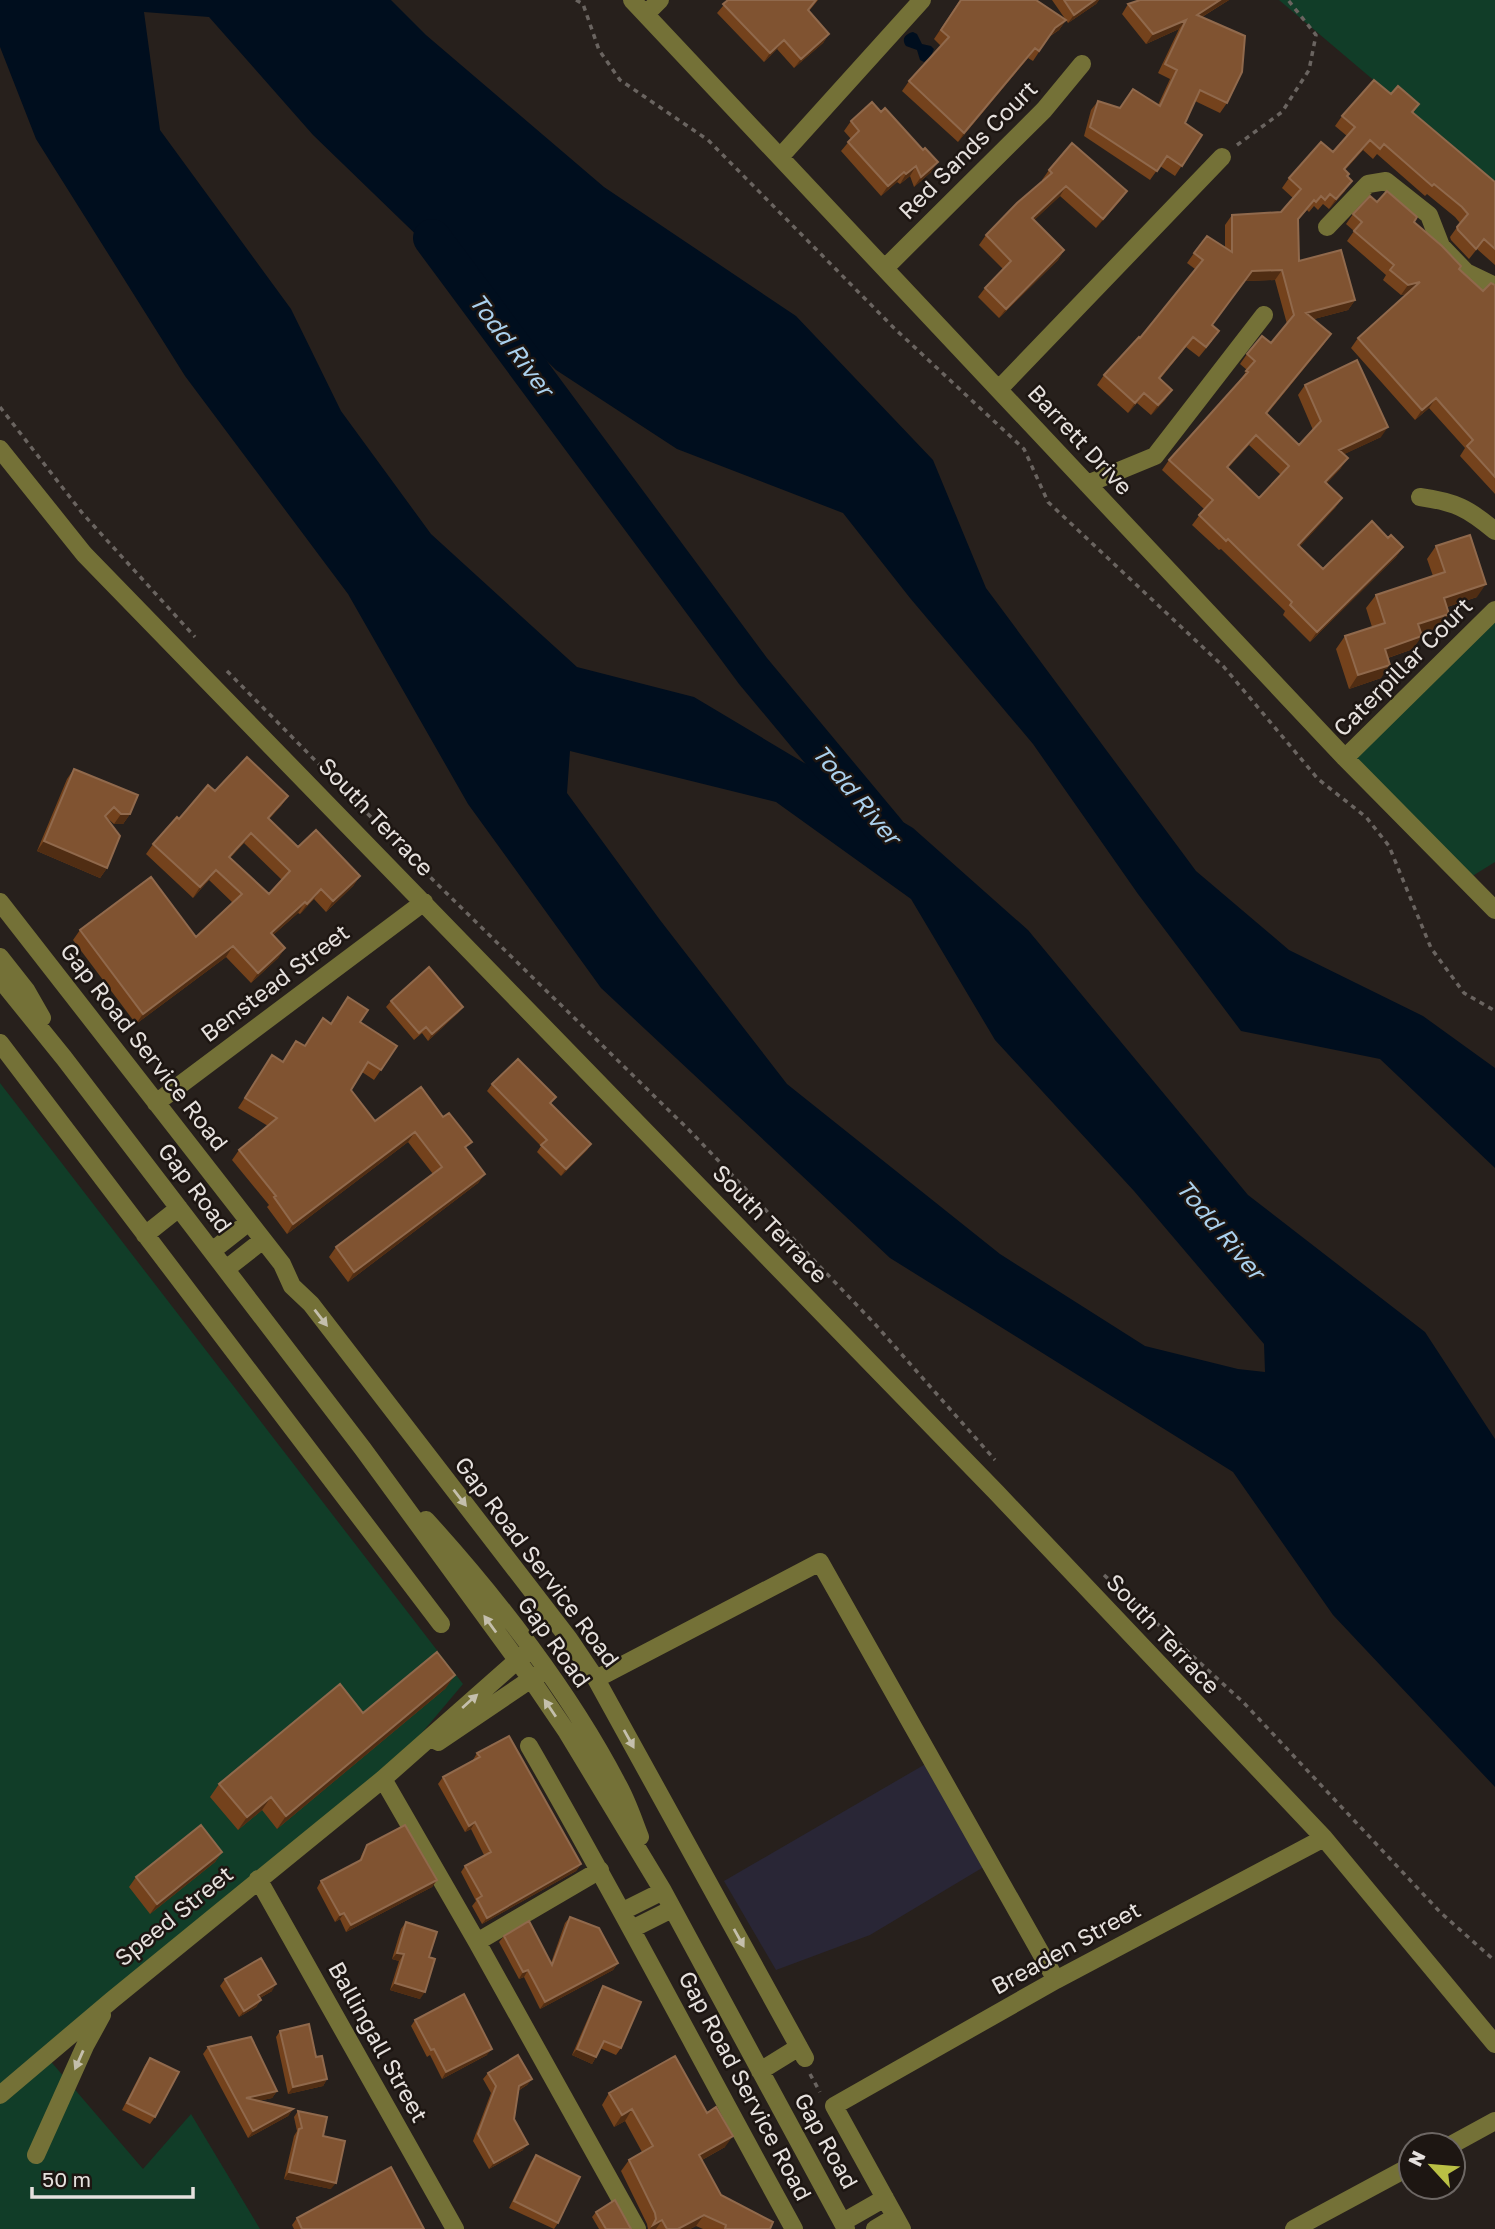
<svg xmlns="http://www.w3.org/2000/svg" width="1495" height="2229" font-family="'Golos Text',sans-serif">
<rect width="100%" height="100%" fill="#27201c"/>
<path fill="#292636" d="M929 1762 987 1865 870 1935 776 1970 724 1881Z"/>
<path fill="#113d28" d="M1279 0H1495V183Z
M1495 610V862L1466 880 1345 758Z
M0 1083 463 1684 383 1779 47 2057 143 2169 191 2114 260 2229H0Z"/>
<path fill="#000e1e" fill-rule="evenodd" d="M0 0H391L426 35 604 187 796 316 933 460 986 588 1196 871 1289 950 1423 1016 1495 1068V1168L1380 1059 1241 1031 1138 894 1033 744 910 598 843 513 677 449 556 370 313 135 209 17 144 12 160 130 291 309 341 411 431 534 577 667 694 697 913 828 1028 930 1248 1195 1425 1332 1495 1439V1787L1333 1615 1233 1472 890 1258 601 988 468 804 348 594 185 376 36 139 0 47ZM570 751 776 802 911 899 995 1040 1134 1191 1264 1344 1265 1372 1238 1369 1145 1346 1000 1254 787 1084 660 920 567 793Z
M913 32 917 34 922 44 931 46 934 49 931 56 924 62 920 60 917 50 906 46C901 39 905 34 913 32Z"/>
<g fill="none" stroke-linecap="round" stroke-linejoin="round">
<path stroke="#000e1e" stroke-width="38" d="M432 238 753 671 887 832"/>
<path stroke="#6a6460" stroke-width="3.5" stroke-dasharray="5 5" stroke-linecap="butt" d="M576 0 583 4 599 50 620 80 708 140 894 328 1024 449 1048 502 1224 667 1318 779 1366 817 1389 846 1431 948 1464 993 1495 1011
M1237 145 1282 112 1309 70 1316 35 1288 0
M0 407 83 514 195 637
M227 671 437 884 689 1130 874 1323 995 1460
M1104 1575 1244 1703 1440 1912 1495 1961
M810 2074 820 2092"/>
<path stroke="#747137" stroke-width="18" d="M632 0 1345 758 1495 910
M646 14 660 0
M781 156 922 0
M1327 227 1368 184 1386 181 1429 215 1441 246 1466 272 1495 286
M885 268 1044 110 1082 64
M999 389 1222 157
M0 449 84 554 996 1492 1324 1838 1495 2044
M1087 484 1155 456 1264 315
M1420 497C1455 502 1468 508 1495 531
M1345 758 1495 610
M0 902 282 1264 292 1286 311 1304 569 1639 596 1679 805 2058
M0 957 26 990 42 1018
M0 979 64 1058 363 1449 531 1679 567 1732 663 1891 846 2229
M0 1043 441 1624
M156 1103 424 902
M145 1235 179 1208
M212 1251 249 1222
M226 1269 263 1240
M426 1520C496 1597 569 1691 617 1783 627 1800 633 1819 640 1837
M596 1679 820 1562 1056 1980
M438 1742 540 1673
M529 1746C621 1905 705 2068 794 2229
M383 1779 477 1942 637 2229
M258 1879 455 2229
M623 1911 663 1891
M632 1929 672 1909
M477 1942 600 1870
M760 2071 799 2047
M0 2095 112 2000 383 1779 530 1649
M1451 2145 1495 2121
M36 2155 85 2046 102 2015
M843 2222 885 2198
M875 2229 895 2217
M902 2229 834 2106 1056 1980 1324 1838
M1294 2229 1411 2166"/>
</g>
<path fill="#74421c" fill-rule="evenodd" d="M728 0H818L809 11 829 34 823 43 794 68 777 49 764 62 717 13Z
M960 0 1066 20 1059 30 1049 37 1033 61 1028 58 958 142 902 91 909 81 941 46 934 39Z
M1052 0H1099L1096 4 1068 23Z
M1140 0H1229L1202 17 1227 103 1220 113 1195 101 1185 123 1202 135 1175 176 1160 166 1150 180 1084 136 1091 110 1098 101 1120 108 1158 105 1170 79 1158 73 1179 29 1146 44 1122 14 1128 4Z
M1391 94 1419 104 1413 113 1495 182V265L1477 249 1469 259 1451 240 1450 237 1460 223 1455 217 1427 194 1425 196 1377 154 1373 159 1363 150 1345 170 1347 176 1345 191 1329 209 1323 204 1318 210 1314 206 1309 212 1307 210 1298 220 1299 261 1355 300 1348 310 1314 319 1324 344 1267 414 1299 445 1313 430 1298 395 1305 385 1381 437 1344 454 1341 468 1327 483 1342 498 1335 508 1300 546 1323 569 1388 538 1403 547 1396 557 1310 642 1283 615 1285 611 1221 549 1219 550 1192 525 1204 509 1162 470 1169 460 1240 381 1247 370 1240 364 1247 354 1271 343 1287 324 1275 280 1245 281 1212 325V341L1199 357 1186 347 1160 379 1172 390 1165 400 1151 415 1137 403 1128 413 1097 385 1104 375 1140 338 1195 269 1187 263 1194 253 1225 248V225L1232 215 1281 212 1293 198 1282 188 1289 178 1333 152 1347 136 1335 126 1342 116ZM1249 445 1281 475 1259 498 1228 468Z
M851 121 931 172 914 187 910 176 900 184 897 182 881 196 841 151 851 139 844 131Z
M1049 170 1127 191 1120 201 1096 228 1060 196 1034 220 1064 250 1058 260 999 318 978 297 985 288 1003 269 979 245 986 235 1043 181 1042 180Z
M1377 202 1414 222 1459 270 1483 291 1495 285V494L1460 456 1465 448 1429 408 1415 420 1351 348 1358 338 1407 294 1401 295 1383 280 1386 275 1347 241 1354 231 1346 224 1353 214Z
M1436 546 1477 597 1447 607 1440 627 1421 633 1413 649 1388 658 1381 678 1349 689 1336 649 1345 636 1372 627 1366 608 1376 595 1433 576 1427 559Z
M74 769 130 814 123 824H114L107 818V868L100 878 37 851 67 779Z
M215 791 288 796 281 806 269 819 298 847 360 876 353 886 326 912 314 899 300 914 298 913 273 935 285 948 278 958 251 983 226 957 136 1024 73 940 80 930 196 937 233 903 209 880 193 898 146 854 153 844 179 819ZM244 843 282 880 269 894 230 858Z
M391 1001 463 1007 458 1013 428 1041 422 1033 414 1040 386 1007Z
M360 1022 397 1046 374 1080 362 1072 351 1090 375 1121 421 1087 485 1174 478 1183 348 1282 329 1257 336 1247 433 1174 408 1142 287 1234 267 1207 269 1205 232 1160 239 1150 268 1126 238 1108 266 1065 283 1062 305 1046 331 1023Z
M492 1084 551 1104 591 1144 587 1150 561 1176 537 1152 541 1146 487 1091Z
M446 1688 277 1829 262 1810 238 1830 210 1797 219 1784 363 1713Z
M477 1753 581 1864 576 1871 482 1924 472 1906 476 1901 461 1872 465 1866 484 1855 471 1829 465 1832 438 1784 443 1777 473 1760Z
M367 1845 437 1880 432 1887 346 1932 340 1919 335 1922 317 1888 321 1881 359 1861 363 1852Z
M222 1852 215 1862 150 1914 129 1887 136 1877Z
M570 1917 618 1963 613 1970 540 2009 524 1977 519 1979 499 1942 504 1936 551 1963 565 1923Z
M406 1922 429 1957 420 1999 390 1990 399 1961 392 1959 401 1929Z
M225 1979 272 1991 260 1998 261 2000 256 2007 239 2017 220 1986Z
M603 1986 621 2048 616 2055 600 2048 596 2057 592 2064 572 2055 599 1993Z
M415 2020 487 2055 442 2079 430 2055 427 2057 411 2026Z
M280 2031 316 2057 327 2079 323 2086 288 2094 276 2037Z
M208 2047 277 2091 272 2098 258 2101 293 2109 288 2116 248 2138 203 2054Z
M150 2058 155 2117 150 2124 122 2110 145 2065Z
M488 2073 532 2079 527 2085 518 2091 514 2119 523 2150 489 2169 473 2141 491 2093 483 2079Z
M609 2093 725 2147 702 2160 721 2195 770 2229H703L696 2226 690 2229H648L647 2224 621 2171 629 2160 642 2152 625 2121 614 2127 602 2105Z
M298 2111 323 2136 331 2189 284 2179 294 2136 297 2131 294 2117Z
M536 2155 558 2223 554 2229 509 2208 531 2162Z
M596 2212 631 2229H599L592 2217Z
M297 2218 424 2229H294L292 2225Z"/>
<path fill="#502d13" d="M1095 0H1099L1096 4 1068 23 1074 15Z
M1220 0H1229L1190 24 1197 15Z
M1066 20 1059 30 1048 37 1055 28Z
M1186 20 1179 29 1146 44 1153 34Z
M829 34 823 43 794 68 801 59Z
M784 40 777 49 764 62 770 53Z
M1035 48 1028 58 958 142 964 133Z
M1370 140 1363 150 1337 179 1344 169Z
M938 162 931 172 914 187 921 177Z
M916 166 910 176 900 184 906 174Z
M904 172 897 182 881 196 888 186Z
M1352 181 1345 191 1329 209 1336 199Z
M1066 186 1060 196 1026 228 1032 218Z
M1127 191 1120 201 1096 228 1103 219Z
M1064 250 1058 260 999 318 1006 309Z
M1282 270 1275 280 1245 281 1252 271Z
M1420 282 1413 292 1401 295 1408 285Z
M1355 300 1348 310 1299 323 1306 313Z
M1331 334 1324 344 1259 423 1266 413Z
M1193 337 1186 347 1152 388 1159 378Z
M1172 390 1165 400 1151 415 1158 405Z
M1144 393 1137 403 1128 413 1135 403Z
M1436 398 1429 408 1415 420 1422 410Z
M1388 427 1381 437 1332 460 1339 450Z
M1256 435 1249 445 1220 477 1227 467Z
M1348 458 1341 468 1318 492 1325 482Z
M1342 498 1335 508 1292 555 1298 545Z
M1403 547 1396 557 1310 642 1317 632Z
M1486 584 1477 597 1435 611 1444 598Z
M1449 614 1440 627 1409 637 1418 624Z
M1422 636 1413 649 1376 662 1385 649Z
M1390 665 1381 678 1349 689 1358 675Z
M288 796 281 806 261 828 268 818Z
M121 814H130L123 824H114Z
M251 833 244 843 222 867 229 857Z
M44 841 107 868 100 878 37 851Z
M216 870 209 880 193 898 200 887Z
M360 876 353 886 326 912 333 901Z
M321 889 314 899 300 914 307 904Z
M305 902 298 913 264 943 271 933Z
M233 946 226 957 136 1024 143 1014Z
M285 948 278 958 251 983 258 973Z
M463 1007 458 1013 428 1041 432 1034Z
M415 1132 408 1142 287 1234 293 1224Z
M591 1144 587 1150 561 1176 566 1169Z
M485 1174 478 1183 348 1282 354 1272Z
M455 1675 446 1688 277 1829 286 1816Z
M271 1797 262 1810 238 1830 247 1817Z
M475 1822 471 1829 465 1832 469 1826Z
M222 1852 215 1862 150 1914 157 1904Z
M581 1864 576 1871 482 1924 487 1918Z
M437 1880 432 1887 346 1932 351 1925Z
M344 1913 340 1919 335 1922 340 1915Z
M397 1953 404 1954 399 1961 392 1959Z
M618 1963 613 1970 540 2009 545 2002Z
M528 1970 524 1977 519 1979 523 1972Z
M395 1983 425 1992 420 1999 390 1990Z
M276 1984 272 1991 253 2002 258 1995Z
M261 2000 256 2007 239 2017 244 2011Z
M492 2049 487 2055 442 2079 446 2072Z
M577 2049 596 2057 592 2064 572 2055Z
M327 2079 323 2086 288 2094 293 2087Z
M532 2079 527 2085 514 2093 519 2086Z
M277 2091 272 2098 241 2105 246 2098Z
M293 2109 288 2116 248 2138 253 2131Z
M632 2109 625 2121 614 2127 622 2115Z
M733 2136 725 2147 691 2166 699 2155Z
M528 2144 523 2150 489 2169 494 2163Z
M289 2172 336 2183 331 2189 284 2179Z
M704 2215 696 2226 690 2229H678Z
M662 2220 656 2229H650L653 2225Z"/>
<path fill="#805331" stroke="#90694c" stroke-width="2" fill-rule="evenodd" d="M728 0H816L808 10 829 34 801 59 784 40 770 53 723 4Z
M961 0H1036L1066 20 1055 28 1039 51 1035 48 964 133 909 81 949 37 941 30Z
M1064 0H1095L1074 15Z
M1140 0H1220L1197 15 1245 36 1242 72 1227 103 1200 90 1185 123 1202 135 1182 166 1167 156 1157 171 1090 127 1098 101 1120 108 1133 89 1160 106 1177 70 1165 64 1186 20 1153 34 1128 4Z
M1374 80 1391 94 1398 86 1419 104 1412 112 1495 182V249L1484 239 1476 249 1458 230 1457 227 1468 214 1462 207 1434 184 1432 186 1384 144 1380 149 1370 140 1344 169 1349 174 1347 176 1352 181 1336 199 1330 194 1325 200 1321 196 1316 202 1314 200 1298 219 1299 261 1341 250 1355 300 1306 313 1331 334 1266 413 1299 445 1321 421 1305 385 1357 360 1388 427 1339 450 1348 458 1325 482 1342 498 1298 545 1323 569 1372 521 1388 538 1391 535 1403 547 1317 632 1290 605 1292 602 1228 539 1226 541 1199 515 1213 500 1169 460 1248 372 1246 371 1255 361 1247 354 1262 336 1271 343 1294 315 1282 270 1252 271 1212 325 1219 331 1206 347 1193 337 1159 378 1172 390 1158 405 1144 393 1135 403 1104 375 1139 337 1140 338 1203 260 1194 253 1207 236 1232 252V215L1281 212 1301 189 1289 178 1321 142 1333 152 1355 127 1342 116ZM1256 435 1289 466 1259 498 1227 467Z
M872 102 881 112 885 108 923 150 925 148 938 162 921 177 916 166 906 174 904 172 888 186 848 142 859 131 851 121Z
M1072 143 1127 191 1103 219 1066 186 1032 218 1064 250 1006 309 985 288 1011 261 986 235 1017 203 1052 173 1049 170Z
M1387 191 1417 217 1414 222 1442 246 1461 266 1459 269 1483 291 1491 283 1495 285V477L1467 446 1473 440 1436 398 1422 410 1358 338 1420 282 1408 285 1390 270 1394 265 1354 231 1362 222 1353 214 1370 196 1377 202Z
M1470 535 1486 584 1444 598 1449 614 1418 624 1422 636 1385 649 1390 665 1358 675 1345 636 1385 623 1376 595 1445 572 1436 546Z
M247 757 288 796 268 818 298 847 316 830 360 876 333 901 321 889 307 904 305 902 271 933 285 948 258 973 233 946 143 1014 80 930 151 877 196 937 242 894 216 870 200 887 153 844 177 817 179 819 208 785 215 791ZM251 833 290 871 269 894 229 857Z
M74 769 138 795 130 814H121L114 807 105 816 120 836 107 868 44 841Z
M429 967 463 1007 432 1034 426 1027 419 1033 391 1001Z
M348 997 368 1010 360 1022 397 1046 381 1070 368 1062 351 1090 375 1121 421 1087 443 1117 449 1113 472 1142 465 1147 485 1174 354 1272 336 1247 442 1167 415 1132 293 1224 274 1197 276 1196 239 1150 277 1118 245 1098 272 1055 283 1062 296 1041 305 1046 323 1018 331 1024Z
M518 1059 556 1097 550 1103 591 1144 566 1169 541 1145 547 1140 492 1084Z
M437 1652 455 1675 286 1816 271 1797 247 1817 219 1784 340 1684 363 1713Z
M509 1736 581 1864 487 1918 477 1899 482 1896 465 1866 491 1852 475 1822 469 1826 443 1777 480 1757 477 1753Z
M201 1825 222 1852 157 1904 136 1877Z
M405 1825 437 1880 351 1925 344 1913 340 1915 321 1881 361 1860 367 1845Z
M570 1917 599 1928 618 1963 545 2002 528 1970 523 1972 504 1936 529 1921 552 1965Z
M406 1922 437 1932 429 1957 435 1959 425 1992 395 1983 404 1954 397 1953Z
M261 1958 276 1984 258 1995 261 2000 244 2011 225 1979Z
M603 1986 641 2002 621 2048 604 2041 596 2057 577 2049Z
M464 1994 492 2049 446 2072 434 2049 431 2050 415 2020Z
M309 2024 316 2057 322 2056 327 2079 293 2087 280 2031Z
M251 2037 277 2091 246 2098 293 2109 253 2131 208 2047Z
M518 2055 532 2079 519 2086 514 2119 528 2144 494 2163 478 2134 496 2086 488 2073Z
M675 2056 707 2113 716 2107 733 2136 699 2155 721 2195 773 2222 770 2229H725L726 2225 704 2215 678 2229H667L662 2220 653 2225 656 2219 655 2213 629 2160 653 2146 632 2109 622 2115 609 2093Z
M150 2058 179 2072 155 2117 127 2103Z
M298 2111 327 2117 323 2136 345 2141 336 2183 289 2172 299 2129 302 2128Z
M536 2155 580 2177 558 2223 514 2201Z
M391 2167 424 2229H302L297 2218Z
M615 2200 631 2229H606L596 2212Z"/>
<defs><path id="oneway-solid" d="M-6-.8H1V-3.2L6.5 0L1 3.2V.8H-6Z" transform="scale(1.75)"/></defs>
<g fill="#c4bfac">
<use href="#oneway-solid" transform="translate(321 1318) rotate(52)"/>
<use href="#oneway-solid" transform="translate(460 1498) rotate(52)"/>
<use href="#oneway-solid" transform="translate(490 1624) rotate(-126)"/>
<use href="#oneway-solid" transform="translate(470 1701) rotate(-42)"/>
<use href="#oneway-solid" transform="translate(550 1708) rotate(-124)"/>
<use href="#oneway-solid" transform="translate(629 1739) rotate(61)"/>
<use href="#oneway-solid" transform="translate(739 1938) rotate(61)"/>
<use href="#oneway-solid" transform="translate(79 2060) rotate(114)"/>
</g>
<g text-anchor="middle" stroke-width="5" stroke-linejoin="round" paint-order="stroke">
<g font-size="23" fill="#e6e1de" stroke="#1d1612">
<text transform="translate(968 150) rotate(-45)" y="8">Red Sands Court</text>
<text transform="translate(1080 440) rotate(47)" y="8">Barrett Drive</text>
<text transform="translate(1403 667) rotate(-45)" y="8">Caterpillar Court</text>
<text transform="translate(376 817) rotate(46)" y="8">South Terrace</text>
<text transform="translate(275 983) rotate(-37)" y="8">Benstead Street</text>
<text transform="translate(144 1047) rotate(52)" y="8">Gap Road Service Road</text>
<text transform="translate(195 1188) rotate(53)" y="8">Gap Road</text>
<text transform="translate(770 1224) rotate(46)" y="8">South Terrace</text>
<text transform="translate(537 1562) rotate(53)" y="8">Gap Road Service Road</text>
<text transform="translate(1163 1634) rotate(47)" y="8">South Terrace</text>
<text transform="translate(554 1642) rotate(54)" y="8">Gap Road</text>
<text transform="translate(174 1916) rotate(-39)" y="8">Speed Street</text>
<text transform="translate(1066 1948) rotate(-29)" y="8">Breaden Street</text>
<text transform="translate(378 2042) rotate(61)" y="8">Ballingall Street</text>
<text transform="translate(745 2086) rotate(62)" y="8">Gap Road Service Road</text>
<text transform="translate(826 2141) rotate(61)" y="8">Gap Road</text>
</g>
<g font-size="24" font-style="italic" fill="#abd1ee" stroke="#1d1612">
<text transform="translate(511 345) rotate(53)" y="8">Todd River</text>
<text transform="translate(856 795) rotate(50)" y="8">Todd River</text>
<text transform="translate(1220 1230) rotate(50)" y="8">Todd River</text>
</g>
</g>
<g transform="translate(1432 2166) rotate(296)"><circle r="33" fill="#1d1612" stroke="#6d6764" stroke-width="2"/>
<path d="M0-5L12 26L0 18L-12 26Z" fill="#bac045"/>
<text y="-10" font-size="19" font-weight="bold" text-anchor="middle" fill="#e6e1de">N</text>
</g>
<path d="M32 2187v10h161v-10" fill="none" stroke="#e6e1de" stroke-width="3.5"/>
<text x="42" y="2187" font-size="21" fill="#e6e1de" stroke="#1d1612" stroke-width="5" paint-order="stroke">50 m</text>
</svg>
